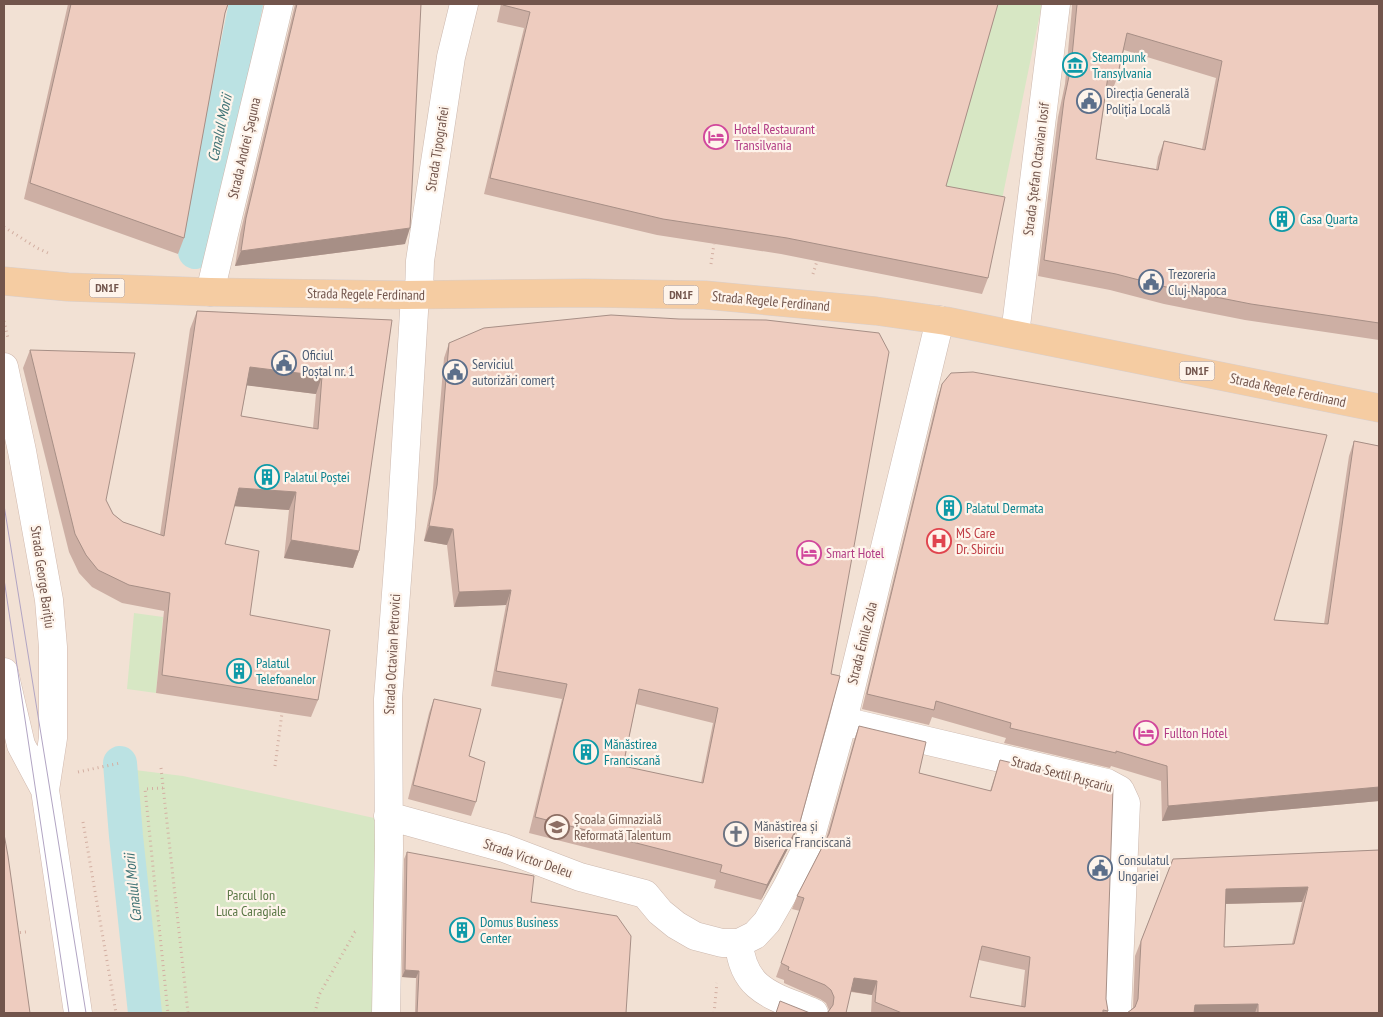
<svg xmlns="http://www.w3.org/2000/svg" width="1383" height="1017" font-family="'PT Sans Narrow',sans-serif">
<rect width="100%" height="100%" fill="#fbf0e5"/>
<path fill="#f2e1d4" d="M4 4H1379V1013H4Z"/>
<path fill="#d7e7c4" d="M997 4H1042L999 214 941 202Z
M134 613 163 617 156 693 127 689Z
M127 769 183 776 383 820 384 1013H149Z"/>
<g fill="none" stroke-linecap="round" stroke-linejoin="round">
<path stroke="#bbe2e3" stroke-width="34" d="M195 252 246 4
M120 763 126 836 145 1013"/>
<defs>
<path id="street" d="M210 292 279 4
M419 295 420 261 451 57 464 4
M1015 334 1056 4
M843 721 1107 783 1120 790 1126 803 1117 1013
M388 816 504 848 580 877 645 894 660 912 676 925 695 936 722 943H739C743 992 775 996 814 1013
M739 943 755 935 767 922 787 887 809 843 843 721 940 320
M386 1013 389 848 388 699 401 527 415 295"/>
<path id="secondary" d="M4 367 22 451 49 600 53 647V738L45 790 78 1013
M4 672 21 745 45 790"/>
<path id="primary" d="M4 281 68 287 210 292 404 295 585 293 705 295 876 311 946 321 1379 408"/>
</defs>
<use href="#street" stroke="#cdb9af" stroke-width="29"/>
<use href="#secondary" stroke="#d0b8ad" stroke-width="29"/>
<use href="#primary" stroke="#d8cfcd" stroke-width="29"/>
<path stroke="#d3afa2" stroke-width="3" stroke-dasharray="1 4" stroke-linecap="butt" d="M4 227 37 248 48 253
M711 264 714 244
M813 274 817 261
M4 321 8 338
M275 766 282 713
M161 768 188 1013
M78 772 120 763
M163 788 145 789 168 1013
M83 822 116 1013
M15 933 26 932
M315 1013 319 995 355 932H357
M714 1013 717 983"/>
<use href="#street" stroke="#fff" stroke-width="28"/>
<use href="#secondary" stroke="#fff" stroke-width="28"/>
<use href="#primary" stroke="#f5cca2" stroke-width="28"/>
<path stroke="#b1a4c3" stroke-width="1" d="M4 505 86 1013
M4 579 69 1013"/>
</g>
<path fill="#cdafa4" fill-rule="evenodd" d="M68 4H228L225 13 184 238 178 254 24 199Z
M295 4H421L405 244 235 266 240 234Z
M501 4H998L946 186 988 278 982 294 781 254 657 235 484 194 524 28 497 22Z
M1072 4H1379V340L1245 320 1164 304 1110 290 1038 276 1058 117 1065 84 1072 8ZM1124 50 1216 78 1202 149 1164 141 1158 157 1156 169 1096 159 1106 93 1111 94 1117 78Z
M197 311 392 320 359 551 353 568 284 558 289 510 234 506 225 544 250 615 318 700 311 717 156 693 164 611 122 603 92 587 79 573 69 552 23 368 30 350 113 514 123 522 160 535 190 329ZM247 385 316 394 313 428 241 416Z
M611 315 794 837 761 900 714 888 716 880 529 833 562 699 491 686 506 605 454 607 447 545 424 541 432 500 444 358 449 343ZM636 704 713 723 701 783 623 766Z
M942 384 1274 620 1324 624 1349 456 1354 441 1379 446V801L1162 821 1161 781 1111 766 1110 768 1004 743 1006 738 932 717 929 725 862 709 937 399Z
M434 699 469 756 476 802 471 816 408 799 429 713Z
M859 726 919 773 990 791 1000 760 1106 999 1108 1011V1013H871L872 995 851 992 828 1012 829 1010 826 1003 820 999 784 983V980L776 977 800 911 792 909 797 896 826 839 854 740ZM979 960 1025 970 1021 1006 970 997Z
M1379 850V1013H1127L1133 1008 1135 956 1173 859ZM1302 902 1292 944 1224 947 1226 904Z
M407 852 531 902 626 1013H415L416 978 402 977 404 859Z"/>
<path fill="#a78f86" d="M410 228 405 244 235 266 241 251Z
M250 367 322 376 316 394 243 385Z
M239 488 296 492 289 510 232 506Z
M429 526 453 529 447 545 424 541Z
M291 540 359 551 353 568 284 558Z
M511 590 506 605 454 607 459 592Z
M1379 787V801L1162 821 1168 806Z
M800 822 794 837 761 900 767 885Z
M1308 887 1302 902 1221 904 1226 889Z
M405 970 419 971 416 978 402 977Z
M854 978 877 981 872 995 849 991Z
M1258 1004 1255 1013H1192L1195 1005Z"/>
<path fill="#eeccbf" stroke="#a78f86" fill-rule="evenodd" d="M71 4H228L225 13 184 238 30 183Z
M297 4H421L410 228 241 251 246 218Z
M503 4H998L946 186 1005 197 988 278 787 238 663 219 490 178 530 12 503 5Z
M1077 4H1379V323L1251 304 1170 288 1116 274 1044 260 1064 100 1071 67ZM1127 33 1222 61 1205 150 1164 141 1158 170 1096 159 1108 76 1117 78Z
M197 311 392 320 359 551 291 540 296 492 239 488 225 544 259 551 250 615 330 630 318 700 162 675 170 593 129 585 98 570 86 555 75 534 30 350 135 353 106 500 113 514 123 522 164 536ZM250 367 322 376 318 429 241 416Z
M611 315 679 319 766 320 879 333 889 352 831 674 840 676 800 822 767 885 720 872 722 865 535 817 567 684 496 671 511 590 459 592 453 529 429 526 437 485 449 343 484 328ZM639 689 718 708 703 783 623 766Z
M973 372 1327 435 1274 620 1328 624 1354 441 1379 446V787L1168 806 1167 766 1116 751V753L1010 728 1011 723 936 701 934 710 867 694 942 384 951 373Z
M434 699 481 709 469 756 485 762 476 802 413 785Z
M859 726 926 742 919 773 991 791 1000 760 1106 785 1113 788 1106 999 1108 1011 1103 1010V1013H902L875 1002 877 981 854 978 846 1013H826L828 1012 833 1005 834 997 831 990 825 985 788 970 789 967 781 963 804 898 797 896 829 834ZM982 946 1030 957 1025 1007 970 997Z
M4 834 8 856 30 1013H4Z
M1379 850V1013H1258V1004L1195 1005 1194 1013H1127L1135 1007 1138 999 1141 941 1173 859ZM1308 887 1294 944 1224 947 1226 889Z
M407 852 534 876 531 902 617 916 631 936 626 1013H417L419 971 405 970Z
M780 1001 810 1013H776Z"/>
<defs>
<symbol id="museum-ring" viewBox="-11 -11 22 22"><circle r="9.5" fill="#fef4eb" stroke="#0f9aa8" stroke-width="1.5"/><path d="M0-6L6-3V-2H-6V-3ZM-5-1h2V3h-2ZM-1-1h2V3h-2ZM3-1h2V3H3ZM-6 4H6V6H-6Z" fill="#0f9aa8"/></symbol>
<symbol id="civic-ring" viewBox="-11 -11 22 22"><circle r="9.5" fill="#fef4eb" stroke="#5c6f8a" stroke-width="1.5"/><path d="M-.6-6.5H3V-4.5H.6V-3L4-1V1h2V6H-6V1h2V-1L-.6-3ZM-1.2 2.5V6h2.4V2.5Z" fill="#5c6f8a"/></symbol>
<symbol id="hotel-ring" viewBox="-11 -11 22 22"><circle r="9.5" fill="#fef4eb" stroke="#d1479c" stroke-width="1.5"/><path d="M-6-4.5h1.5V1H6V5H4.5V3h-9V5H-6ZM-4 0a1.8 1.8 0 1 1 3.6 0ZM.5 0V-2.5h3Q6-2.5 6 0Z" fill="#d1479c"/></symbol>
<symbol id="building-ring" viewBox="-11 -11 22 22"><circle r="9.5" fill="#fef4eb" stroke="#0f9aa8" stroke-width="1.5"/><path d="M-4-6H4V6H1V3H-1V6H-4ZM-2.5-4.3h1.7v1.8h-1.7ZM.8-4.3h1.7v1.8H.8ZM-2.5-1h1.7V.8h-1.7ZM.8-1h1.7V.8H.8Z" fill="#0f9aa8"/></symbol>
<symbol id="hospital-ring" viewBox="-11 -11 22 22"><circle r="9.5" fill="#fef4eb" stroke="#e0444e" stroke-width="1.5"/><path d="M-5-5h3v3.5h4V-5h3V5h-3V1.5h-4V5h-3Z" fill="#e0444e"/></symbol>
<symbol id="school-ring" viewBox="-11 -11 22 22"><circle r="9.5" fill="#fef4eb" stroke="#8d6e63" stroke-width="1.5"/><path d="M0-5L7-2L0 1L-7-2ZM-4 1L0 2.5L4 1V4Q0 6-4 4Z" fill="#8d6e63"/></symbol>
<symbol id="church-ring" viewBox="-11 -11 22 22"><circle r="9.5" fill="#fef4eb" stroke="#6b7280" stroke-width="1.5"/><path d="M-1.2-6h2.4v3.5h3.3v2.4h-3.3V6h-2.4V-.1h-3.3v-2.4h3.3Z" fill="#6b7280"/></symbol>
</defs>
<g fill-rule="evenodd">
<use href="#museum-ring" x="1061" y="51" width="28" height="28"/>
<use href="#civic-ring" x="1075" y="87" width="28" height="28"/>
<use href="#hotel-ring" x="702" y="123" width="28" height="28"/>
<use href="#building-ring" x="1268" y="205" width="28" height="28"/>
<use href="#civic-ring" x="1137" y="268" width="28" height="28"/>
<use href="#civic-ring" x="270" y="349" width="28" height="28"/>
<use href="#civic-ring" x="441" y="358" width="28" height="28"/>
<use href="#building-ring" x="253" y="463" width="28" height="28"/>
<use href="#building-ring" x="935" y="494" width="28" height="28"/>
<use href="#hospital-ring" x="925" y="527" width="28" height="28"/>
<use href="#hotel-ring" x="795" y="539" width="28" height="28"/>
<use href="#building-ring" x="225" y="657" width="28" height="28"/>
<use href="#hotel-ring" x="1132" y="719" width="28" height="28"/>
<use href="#building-ring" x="572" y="738" width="28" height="28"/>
<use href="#school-ring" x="543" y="813" width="28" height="28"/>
<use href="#church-ring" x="722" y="820" width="28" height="28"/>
<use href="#civic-ring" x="1086" y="854" width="28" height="28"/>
<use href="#building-ring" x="448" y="916" width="28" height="28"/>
</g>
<g text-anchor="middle" stroke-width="4.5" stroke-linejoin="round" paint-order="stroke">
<g fill="#fef4eb" stroke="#9c857c" stroke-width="1">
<rect x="89.5" y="278.5" width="35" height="19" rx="4"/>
<rect x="663.5" y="285.5" width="35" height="19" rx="4"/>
<rect x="1179.5" y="361.5" width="35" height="19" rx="4"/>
</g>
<g font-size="12" font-weight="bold" fill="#72554c">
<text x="107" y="292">DN1F</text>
<text x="681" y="299">DN1F</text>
<text x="1197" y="375">DN1F</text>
</g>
<g font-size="14" fill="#0d838f" stroke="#fef4eb" text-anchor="start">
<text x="1092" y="62">Steampunk<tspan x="1092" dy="16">Transylvania</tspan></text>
<text x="1300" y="224">Casa Quarta</text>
<text x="284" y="482">Palatul Poștei</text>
<text x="966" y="513">Palatul Dermata</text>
<text x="256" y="668">Palatul<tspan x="256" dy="16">Telefoanelor</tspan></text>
<text x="604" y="749">Mănăstirea<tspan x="604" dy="16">Franciscană</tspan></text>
<text x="480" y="927">Domus Business<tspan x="480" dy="16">Center</tspan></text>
</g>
<g font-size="14" fill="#4e5e75" stroke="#fef4eb" text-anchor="start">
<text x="1106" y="98">Direcția Generală<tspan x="1106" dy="16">Poliția Locală</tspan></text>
<text x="1168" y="279">Trezoreria<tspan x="1168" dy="16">Cluj-Napoca</tspan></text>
<text x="302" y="360">Oficiul<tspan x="302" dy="16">Poștal nr. 1</tspan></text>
<text x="472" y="369">Serviciul<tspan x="472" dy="16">autorizări comerț</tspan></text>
<text x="1118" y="865">Consulatul<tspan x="1118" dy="16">Ungariei</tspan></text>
</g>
<g font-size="14" fill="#b23c85" stroke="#fef4eb" text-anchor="start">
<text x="734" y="134">Hotel Restaurant<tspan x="734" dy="16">Transilvania</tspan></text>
<text x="826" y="558">Smart Hotel</text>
<text x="1164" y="738">Fullton Hotel</text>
</g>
<g font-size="14" fill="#72554c" stroke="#fef4eb">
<text transform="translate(244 148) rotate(-77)" y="5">Strada Andrei Șaguna</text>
<text transform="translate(437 149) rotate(-81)" y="5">Strada Tipografiei</text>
<text transform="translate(1036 169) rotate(-83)" y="5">Strada Ștefan Octavian Iosif</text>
<text transform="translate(366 294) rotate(1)" y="5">Strada Regele Ferdinand</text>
<text transform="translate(771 301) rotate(5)" y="5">Strada Regele Ferdinand</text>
<text transform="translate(1288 390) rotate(12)" y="5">Strada Regele Ferdinand</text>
<text transform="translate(43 577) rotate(82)" y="5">Strada George Barițiu</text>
<text transform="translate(862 643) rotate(-76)" y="5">Strada Émile Zola</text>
<text transform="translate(392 654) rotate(-87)" y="5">Strada Octavian Petrovici</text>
<text transform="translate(1062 774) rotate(15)" y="5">Strada Sextil Pușcariu</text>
<text transform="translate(528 858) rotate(19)" y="5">Strada Victor Deleu</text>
</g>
<g font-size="14" fill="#be3a42" stroke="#fef4eb" text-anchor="start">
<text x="956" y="538">MS Care<tspan x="956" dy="16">Dr. Sbirciu</tspan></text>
</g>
<g font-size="14" fill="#785e54" stroke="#fef4eb" text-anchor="start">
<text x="574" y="824">Școala Gimnazială<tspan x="574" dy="16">Reformată Talentum</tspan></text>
</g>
<g font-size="14" fill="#5b616d" stroke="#fef4eb" text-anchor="start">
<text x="754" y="831">Mănăstirea și<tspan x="754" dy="16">Biserica Franciscană</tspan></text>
</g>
<g font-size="14" fill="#5a7745" stroke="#fef4eb">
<text x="251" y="900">Parcul Ion<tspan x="251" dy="16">Luca Caragiale</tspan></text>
</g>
<g font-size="15" font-style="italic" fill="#417476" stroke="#fef4eb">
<text transform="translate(220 128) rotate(-78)" y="5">Canalul Morii</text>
<text transform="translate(133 888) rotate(-96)" y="5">Canalul Morii</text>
</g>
</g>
<rect width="1383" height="1017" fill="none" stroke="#72554c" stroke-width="10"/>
</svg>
